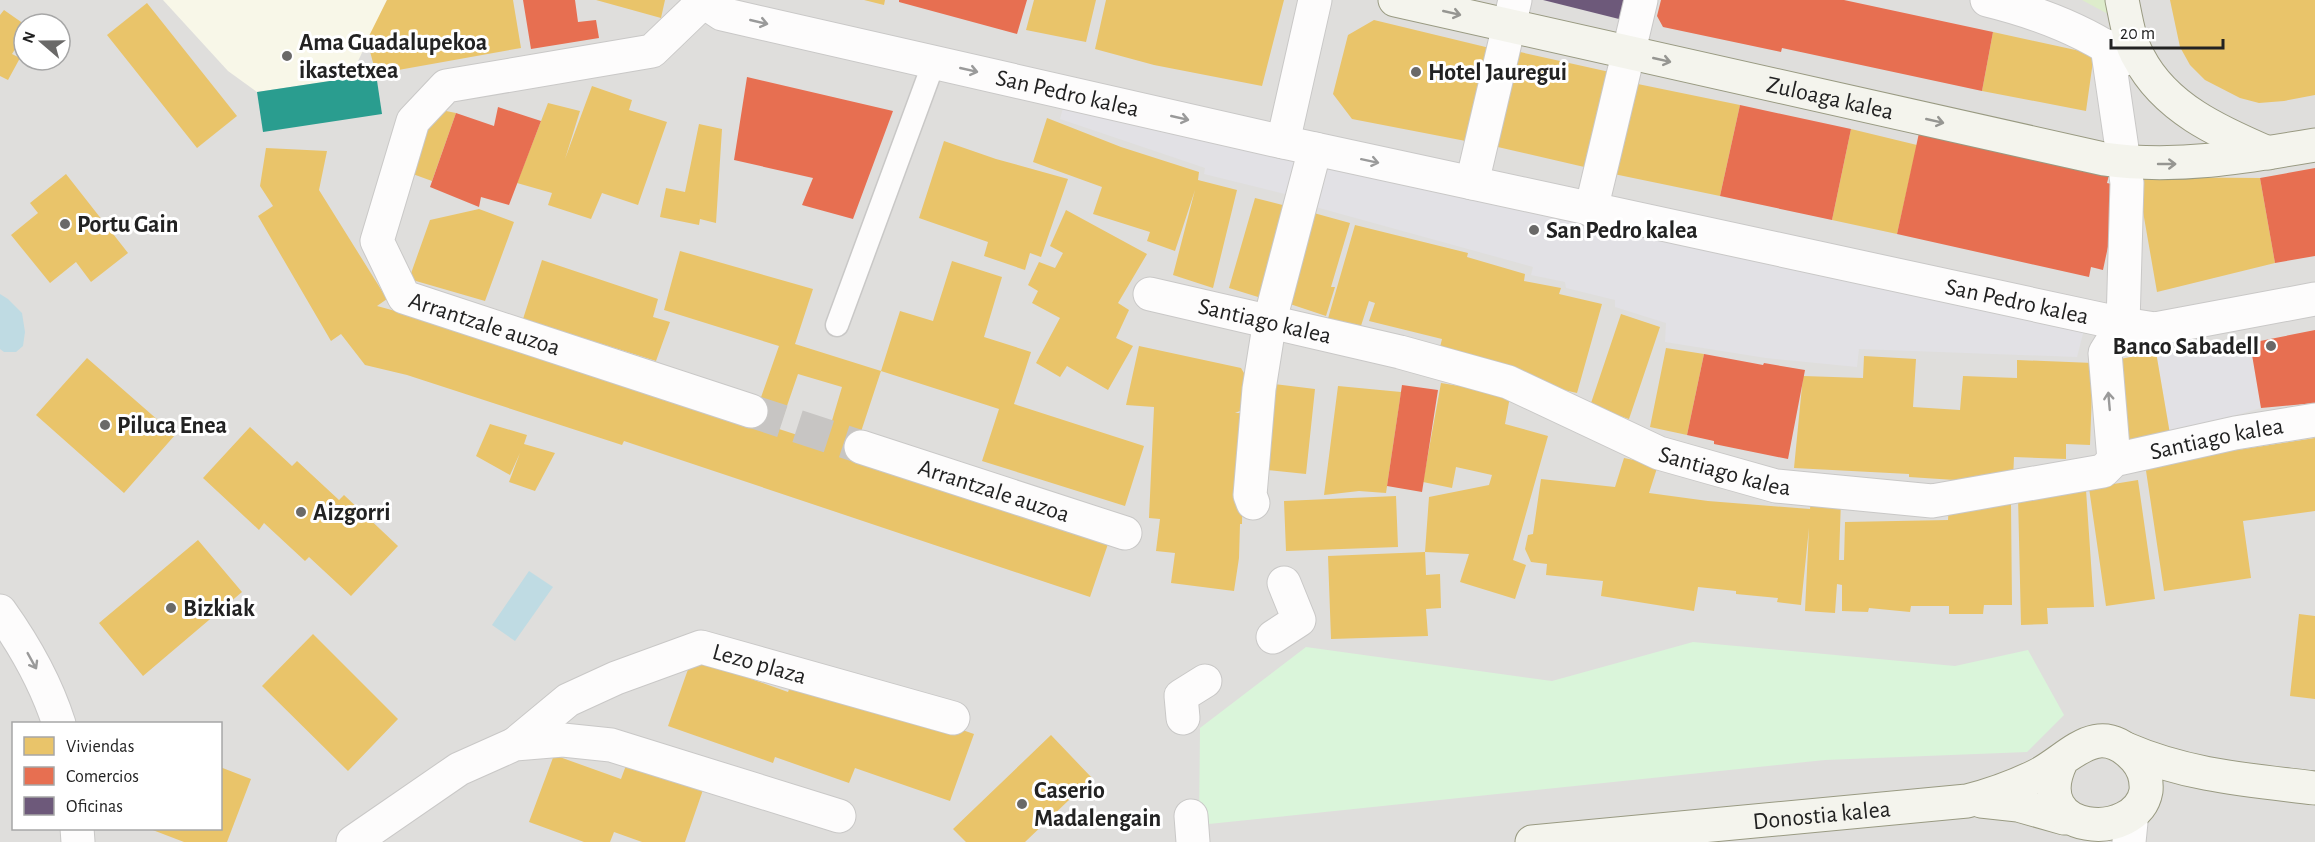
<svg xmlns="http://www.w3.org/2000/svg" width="2315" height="842" font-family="'Alegreya Sans',sans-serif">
<rect width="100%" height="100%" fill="#f0eeeb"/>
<path fill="#dfdedc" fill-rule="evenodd" d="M0 0H2315V842H0ZM24 24H60V60H24ZM14 724H220V828H14Z"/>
<path fill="#f8f7e8" d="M163 0H387L350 78 257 92 228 71Z"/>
<path fill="#ddeccb" d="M2082 0H2107L2108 14Z"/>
<path fill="#daf5da" d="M1693 642 1955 666 2028 650 2064 715 2027 752 1825 760 1199 825 1200 728 1306 647 1552 681Z"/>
<path fill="#e2e1e5" d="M1066 97 2086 322 2077 357 1859 349 1857 367 1766 358 1665 342 1666 323 1615 307V300L1566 288 1565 282 1531 275 1533 267 1312 206 1313 201 1204 174 1205 168 1060 119Z
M2250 343 2261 408 2170 434 2156 352Z"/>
<path fill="#bfdbe3" d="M0 294 8 299 22 313 25 332 23 346 16 352H4L0 349Z
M529 571 553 587 515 641 492 625Z"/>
<path fill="#e9c46a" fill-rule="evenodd" d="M387 0H513L521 48 376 74 367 40Z
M596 0H665L661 18Z
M864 0H885L884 5Z
M1034 0H1096L1086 42 1026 30Z
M1106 0H1284L1262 86 1154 65 1095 49Z
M2170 0H2315V95L2284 101 2259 103 2240 98 2205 80 2190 65 2180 47Z
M147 3 237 116 197 148 107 35Z
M4 10 24 24V35L12 54 20 58 8 80 0 76V15Z
M1374 20 1498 50 1476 143 1352 119 1333 94 1348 35Z
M1993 32 2094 54 2086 111 1982 91Z
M1511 50 1614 73 1593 169 1489 145Z
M1628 82 1740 105 1720 196 1609 173Z
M592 86 632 100 629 110 667 122 638 205 602 193 591 219 548 205 552 193 517 183 548 103 580 111 565 159Z
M446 111 456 113 432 181 410 173 424 131Z
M1047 118 1121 147 1199 172 1198 180 1237 190 1213 288 1173 275 1195 190 1175 251 1147 241 1150 232 1093 214 1102 187 1033 162Z
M699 124 722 129 716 223 700 219 699 225 660 217 666 188 685 192Z
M1851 129 1917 145 1897 234 1832 220Z
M944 141 996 159 1068 179 1041 257 1030 253 1025 270 984 256 988 242 919 218Z
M266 148 327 151 319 190 387 299 377 306 421 318 753 420 779 346 664 310 680 251 813 289 795 344 881 371 900 311 933 321 952 261 1002 277 984 337 1031 352 1014 404 1144 446 1125 506 982 461 999 409 881 371 854 453 1110 538 1090 597 624 441 622 445 407 375 365 365 341 334 331 341 258 216 273 206 260 186ZM798 374 842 387 825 444 779 429Z
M66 174 128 253 91 282 76 262 50 283 11 235 38 213 30 203Z
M2137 177 2260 178 2275 263 2157 292Z
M1255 198 1298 209 1271 301 1229 288Z
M479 209 514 222 485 301 409 279 430 220Z
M1066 210 1147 254 1118 303 1129 310 1116 338 1133 346 1108 390 1067 366 1060 377 1036 363 1060 318 1032 303 1038 291 1028 285 1039 262 1055 268 1063 253 1050 246Z
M1303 210 1350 223 1331 287H1335L1326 316 1278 300Z
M1355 225 1468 253 1467 257 1525 274 1524 281 1561 288 1559 294 1602 304 1577 393 1538 384 1439 351 1442 339 1369 321 1375 303 1369 301 1359 332 1327 322Z
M542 260 658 299 653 317 670 322 656 361 523 319Z
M1621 314 1660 327 1629 419 1590 406Z
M1139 346 1241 368 1251 385 1247 408 1235 413H1244L1242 524H1240L1239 558 1234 591 1171 583 1175 553 1156 551 1160 519 1149 518 1154 407 1126 405Z
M1666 348 1704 354 1687 435 1650 427Z
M2156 352 2170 434 2121 444 2110 361Z
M1864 356 1916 359 1913 407 1960 410 1963 376 2017 378V360L2093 363 2090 445 2066 444V459L2014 457 2013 480H1955L1909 477V474L1794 468 1803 376 1863 378Z
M87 358 175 435 124 493 36 415Z
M1266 383 1315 389 1306 474 1257 469Z
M1441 383 1471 388 1511 391 1505 424 1548 436 1513 560 1526 565 1515 599 1460 582 1469 554 1425 552 1426 575 1440 574 1441 608 1426 609 1428 636 1331 639 1328 556 1425 552 1429 497 1489 485 1492 475 1456 467 1452 488 1423 482Z
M1338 386 1401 392 1386 493 1359 491 1324 495Z
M490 424 527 435 524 444 555 453 535 491 509 482 520 453 510 475 476 456Z
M250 427 292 466 297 461 339 500 344 495 398 546 351 596 309 557 305 561 264 523 259 530 203 478Z
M2315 438V511L2243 521 2251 578 2164 591 2145 464Z
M1624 458 1658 465 1649 493 1708 501 1810 509 1811 499H1841L1839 560H1844L1845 522 1948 520 1949 505 2011 504 2012 605H1984L1983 614H1949V606H1911L1910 612 1869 608 1868 612 1842 611V585L1837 584 1835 613 1805 611 1809 528 1801 605 1777 602 1778 598 1736 594V591L1698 587 1694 611 1601 596 1603 581 1546 575 1547 564 1531 562 1525 549 1528 535 1533 534 1541 479 1615 487Z
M2138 480 2155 599 2106 606 2089 488Z
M2086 490 2094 607 2047 608 2048 624 2021 625 2018 496Z
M1396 496 1398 547 1286 551 1284 501Z
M198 540 242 592 143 676 99 623Z
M2299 614 2315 616V699L2290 696Z
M313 634 398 719 348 771 262 686Z
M692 658 788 692 792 682 867 697 974 734 950 801 855 768 849 783 775 757 773 763 668 726Z
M1051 735 1092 778 1025 842H966L953 829Z
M554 755 621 779 628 760 704 787 685 842H642L614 832 610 842H584L529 822Z
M220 767 251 779 227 842H184L150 829 220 828Z"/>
<path fill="#e76f51" d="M523 0H575L578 22 596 20 599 38 531 49Z
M899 0H1027L1017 34 899 2Z
M1661 0H1844L1993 32 1982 91 1782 48 1781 52 1663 27 1657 16Z
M747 77 893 111 853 219 802 205 813 178 734 160Z
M1740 105 1851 129 1832 220 1720 196Z
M498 107 541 121 509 205 481 197 479 207 430 187 456 113 494 126Z
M1919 133 2109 175 2107 183 2121 186 2103 270 2091 267 2089 277 1897 234Z
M2315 168V256L2275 263 2260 178Z
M2315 330V403L2261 408 2250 343Z
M1704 354 1763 365 1764 363 1805 370 1788 459 1714 444V441L1687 435Z
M1402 385 1438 390 1422 492 1387 486Z"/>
<path fill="#6d597a" d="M1543 0H1627L1623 20Z"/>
<path fill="#2a9d8f" d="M376 74 382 114 263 132 257 92Z"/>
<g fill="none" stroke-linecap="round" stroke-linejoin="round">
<path stroke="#c7c5c3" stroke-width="33" stroke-dasharray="33 16" stroke-linecap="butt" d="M751 411 861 447"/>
<defs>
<path id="lane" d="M837 325 934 62"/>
<g id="street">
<path id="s1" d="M705 0 652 51 446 86 413 121 377 241 404 297 751 411"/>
<path id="s2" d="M706 0 713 8 722 14 1283 142 2123 324 2155 329 2315 299"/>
<path d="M1987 0C2036 12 2084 30 2125 59"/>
<path d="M2107 46 2127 183 2123 324 2105 353 2114 460"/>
<path d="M1283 142 1315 0"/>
<path d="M1472 183 1515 0"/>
<path d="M1591 210 1641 0"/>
<path id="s3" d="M1150 294 1400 352 1508 382 1659 453 1776 486 1932 501 2103 471 2114 460 2235 433 2315 420"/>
<path id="s4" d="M861 447 1125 533"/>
<path d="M1253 503 1250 495 1259 389 1270 320 1315 149"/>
<path d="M0 611C25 646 46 683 59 724"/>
<path d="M1273 637 1299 620 1284 583"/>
<path d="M1183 718 1181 696 1205 681"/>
<path id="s5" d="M515 744 568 700 616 678 701 647 953 718"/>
<path d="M1191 816 1193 842"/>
<path d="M77 828 78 842"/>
<path d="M353 842 459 769 515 744 563 740 611 745 839 816"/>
<path d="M2129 842 2131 822"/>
</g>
<g id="secondary">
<path id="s6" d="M1395 0 2104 159C2175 169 2245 157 2315 145"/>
<path d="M2122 0C2126 19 2129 41 2139 58 2165 108 2219 132 2268 153"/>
<path d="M2126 749C2188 776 2249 780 2315 788"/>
<path d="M1981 801 2018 805 2064 818"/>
<path id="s7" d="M1532 842 1967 801C1991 795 2013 787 2036 776 2069 760 2097 717 2135 758 2143 767 2147 779 2146 791 2137 842 2026 836 2061 762"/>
</g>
</defs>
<use href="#lane" stroke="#c9c8c7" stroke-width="25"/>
<use href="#street" stroke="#c9c8c7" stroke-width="35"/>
<use href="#secondary" stroke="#999a82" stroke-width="35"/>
<use href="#lane" stroke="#fdfcfc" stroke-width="22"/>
<use href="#street" stroke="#fdfcfc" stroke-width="33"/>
<use href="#secondary" stroke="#f4f4ed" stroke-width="33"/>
</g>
<defs><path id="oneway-shaft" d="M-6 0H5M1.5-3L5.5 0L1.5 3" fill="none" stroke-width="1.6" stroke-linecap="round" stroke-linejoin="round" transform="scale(1.5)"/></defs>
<g stroke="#969692">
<use href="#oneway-shaft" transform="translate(1452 13) rotate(13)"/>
<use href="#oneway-shaft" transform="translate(1662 60) rotate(13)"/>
<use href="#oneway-shaft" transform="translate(1935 121) rotate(13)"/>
<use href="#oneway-shaft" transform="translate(2167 164)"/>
</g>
<g stroke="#9a9a9a">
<use href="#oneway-shaft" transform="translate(759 22) rotate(13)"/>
<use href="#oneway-shaft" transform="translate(969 70) rotate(13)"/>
<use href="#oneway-shaft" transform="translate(1180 118) rotate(13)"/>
<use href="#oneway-shaft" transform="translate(1370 161) rotate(12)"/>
<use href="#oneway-shaft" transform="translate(2109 401) rotate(-95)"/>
<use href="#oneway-shaft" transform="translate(32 661) rotate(61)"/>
</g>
<g fill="#6a6968" stroke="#fff" stroke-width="2">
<circle cx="287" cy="56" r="6"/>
<circle cx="1416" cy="72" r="6"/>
<circle cx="65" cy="224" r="6"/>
<circle cx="1534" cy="230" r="6"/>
<circle cx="2271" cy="346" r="6"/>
<circle cx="105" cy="425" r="6"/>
<circle cx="301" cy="512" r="6"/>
<circle cx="171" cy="608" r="6"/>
<circle cx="1022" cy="804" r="6"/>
</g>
<g text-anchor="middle" stroke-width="6" stroke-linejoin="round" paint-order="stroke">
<g font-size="24" font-weight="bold" fill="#222" stroke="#fff" text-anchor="start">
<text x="299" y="50">Ama Guadalupekoa<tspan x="299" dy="28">ikastetxea</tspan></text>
<text x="1428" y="80">Hotel Jauregui</text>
<text x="77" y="232">Portu Gain</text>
<text x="1546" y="238">San Pedro kalea</text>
<text x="2259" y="354" text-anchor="end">Banco Sabadell</text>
<text x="117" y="433">Piluca Enea</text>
<text x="313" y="520">Aizgorri</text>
<text x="183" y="616">Bizkiak</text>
<text x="1034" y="798">Caserio<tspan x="1034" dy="28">Madalengain</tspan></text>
</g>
<g font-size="24" fill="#222" stroke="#fff">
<text dy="8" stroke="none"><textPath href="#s2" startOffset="376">San Pedro kalea</textPath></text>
<text dy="8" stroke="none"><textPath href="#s6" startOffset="446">Zuloaga kalea</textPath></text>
<text dy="8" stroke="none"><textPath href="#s2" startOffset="1348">San Pedro kalea</textPath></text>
<text dy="8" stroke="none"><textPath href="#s3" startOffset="118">Santiago kalea</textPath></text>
<text dy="8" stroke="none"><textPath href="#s1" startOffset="603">Arrantzale auzoa</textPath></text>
<text dy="8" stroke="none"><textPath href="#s3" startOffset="1108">Santiago kalea</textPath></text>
<text dy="8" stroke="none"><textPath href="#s3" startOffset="604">Santiago kalea</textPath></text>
<text dy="8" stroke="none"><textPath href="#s4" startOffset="140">Arrantzale auzoa</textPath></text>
<text dy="8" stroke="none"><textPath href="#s5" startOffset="273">Lezo plaza</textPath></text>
<text dy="8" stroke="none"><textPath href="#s7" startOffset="291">Donostia kalea</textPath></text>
</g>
</g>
<rect x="12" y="722" width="210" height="108" fill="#ffffff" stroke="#a7a7a7" stroke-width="1.5"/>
<rect x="24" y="737" width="30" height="18" fill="#e9c46a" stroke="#a7a7a7" stroke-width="1.5"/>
<text x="66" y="752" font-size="18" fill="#222222">Viviendas</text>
<rect x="24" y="767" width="30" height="18" fill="#e76f51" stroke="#a7a7a7" stroke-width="1.5"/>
<text x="66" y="782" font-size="18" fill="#222222">Comercios</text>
<rect x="24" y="797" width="30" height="18" fill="#6d597a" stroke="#a7a7a7" stroke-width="1.5"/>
<text x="66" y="812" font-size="18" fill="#222222">Oficinas</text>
<g transform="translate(42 42) rotate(290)"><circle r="28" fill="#ffffff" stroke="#a7a7a7" stroke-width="1.5"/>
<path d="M0-4.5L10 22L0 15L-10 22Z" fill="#6a6968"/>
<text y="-9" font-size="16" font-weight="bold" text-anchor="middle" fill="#222222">N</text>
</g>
<path d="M2111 39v9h112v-9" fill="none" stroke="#222222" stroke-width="3"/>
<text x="2120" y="39" font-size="18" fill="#222222" stroke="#ffffff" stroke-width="4.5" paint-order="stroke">20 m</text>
</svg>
